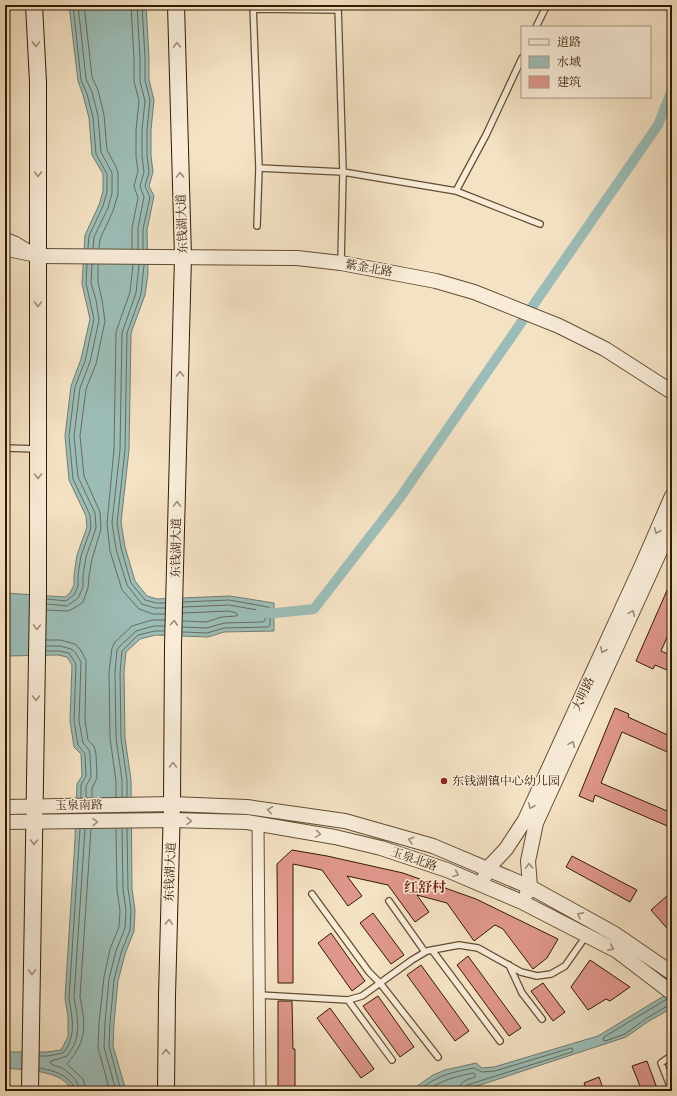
<svg xmlns="http://www.w3.org/2000/svg" width="677" height="1096" font-family="'IM FELL English','Noto Serif SC',serif">
<rect width="100%" height="100%" fill="#f4e2c4"/>
<filter id="stains"><feTurbulence type="fractalNoise" baseFrequency=".005" numOctaves="4"/><feColorMatrix values="0 0 0 0 .2 0 0 0 0 .09 0 0 0 0 .02 0 0 0 .5 -.17"/></filter>
<radialGradient id="worn" r=".72"><stop offset=".6" stop-color="#630" stop-opacity="0"/><stop offset="1" stop-color="#630" stop-opacity=".3"/></radialGradient>
<path fill="#9cbdb7" stroke="#727c6e" d="M69 5H146L149 58V80L154 100 151 130V156L153 172 149 186 154 196 147 230 148 274 145 295 131 333 129 450 121 522 125 547 135 581 147 596 157 599 230 596 274 603V631L224 632 208 637 156 635 140 639 126 652 124 672 125 738 131 780 132 889 135 910 134 931 125 954 118 981 114 1023 113 1046 126 1091H71C66 1070 23 1070 5 1068V1052H47L61 1050 68 1037V1016L65 998 75 840 77 784 82 776 81 754 74 747 70 721 72 665 67 657 58 655 5 656V593L65 597 70 593 74 585V575L77 555 87 527 86 516 69 480 65 436 71 386 81 359 90 319 82 284 85 235 99 205 103 191V174L92 155 89 118 83 95 78 81Z
M672 991V1008L649 1021 626 1037 462 1091H410L433 1075 445 1070 476 1063 482 1068 494 1067 598 1036Z"/>
<g fill="none" stroke-linecap="round" stroke-linejoin="round">
<path stroke="#676c5c" stroke-width="1" d="M73 5 81 80 87 94 93 117 96 154 107 174V192L103 206 89 236 88 248
M78 5 86 79 92 92 98 116 101 152 112 173V193L108 208 94 237 93 248
M84 5 92 77 98 90 104 115 107 150 116 167 118 173V194L113 211 100 239 99 248
M131 5 134 59V81L139 101 136 130V157L138 171 134 186 138 198 132 228V249
M137 5 140 59V81L145 101 142 130V156L144 172 140 186 144 197 138 228V249
M142 5 145 58V80L150 100 147 130V156L149 172 145 186 150 197 143 229V249
M133 265 130 292 116 332 114 449 107 524 110 551 122 590 139 609 153 614H165
M139 265 136 293 122 333 120 450 112 523 116 549 127 585 142 604 155 608H165
M144 265 141 294 127 333 125 450 117 523 121 548 131 583 145 600 156 603H165
M47 599 66 601 74 595 78 586V575L81 556 91 528 90 515 73 479 69 436 75 387 85 361 94 319 86 283 87 264
M47 604 67 606 78 598 83 587V576L86 557 96 528 95 513 78 477 74 436 80 388 90 362 99 320 96 300 91 283 92 264
M47 610 68 611 78 606 83 602 88 588 89 576 92 559 101 529 100 512 84 476 80 436 86 389 96 364 105 321 102 300 98 282V264
M183 621 206 622 222 617 236 616 238 615 236 613 229 611 183 613
M182 627 207 628 224 623 263 622 265 620V613L263 611 229 605 183 607
M182 632 207 633 224 628 268 627 270 625V608L268 607 229 600 183 602
M46 640H60L75 644 80 649 86 660 85 720 88 740 94 746 96 754 97 778 92 788V797
M46 646H60L71 649 75 652 81 662 79 721 83 743 89 750 90 754 91 777 86 786V798
M46 651H59L69 653 76 664 74 721 78 745 85 754 86 776 81 785V798
M116 797V781L110 738 109 672 112 648 115 642 132 626 152 620H165
M122 797V780L116 738 115 672 117 650 120 646 136 631 154 626H165
M127 797V780L121 738 120 673 122 651 138 635 155 631H164
M667 999 604 1037 603 1040 605 1041 625 1034 647 1018 669 1005 672 1004
M40 1056H48L63 1053C77 1037 72 1017 69 998L80 829
M39 1068C52 1070 73 1076 75 1091
M80 1091C79 1081 70 1073 62 1068 58 1066 53 1066 50 1063L51 1061 67 1056C82 1038 78 1019 74 998L85 829
M86 1091 83 1079 67 1064C87 1040 86 1027 80 997L91 829
M110 1091 98 1048 99 1023 104 977 110 949 119 927 120 911 117 890 116 829
M116 1091 104 1047 105 1023 109 979 116 951 125 928 126 911 123 889 122 829
M121 1091 109 1046 110 1023 114 980 121 953 130 930 131 910 128 889 127 829
M417 1091C439 1075 449 1073 474 1068L482 1072 495 1071 571 1048 573 1049 572 1052 467 1085 464 1087V1091
M426 1091C442 1080 454 1077 473 1073L475 1074V1077C467 1080 459 1081 459 1091"/>
<path stroke="#9cbdb7" stroke-width="10" d="M260 613H276L314 609 399 499 658 125 672 90"/>
</g>
<path fill="#df968c" stroke="#321b00" d="M672 579V626L661 651 672 656V672L655 665 653 669 636 661Z
M615 708 629 714 628 717 672 737V754L622 732 601 783 672 813V828L595 795 593 802 579 796Z
M292 850 327 856 403 873 476 899 558 939 547 958 533 969 503 929 495 925 474 941 447 903 417 895 429 912 415 922 388 885 347 876 362 896 348 906 322 870 293 864V983H278L277 864Z
M572 856 637 890 630 902 566 867Z
M668 895 672 900V934L651 910Z
M373 913 404 955 391 964 360 923Z
M331 933 365 981 352 991 318 943Z
M468 956 521 1028 509 1036 457 965Z
M590 960 630 987 610 1001 606 999 588 1010 571 987Z
M421 965 469 1031 455 1041 407 975Z
M543 983 565 1012 553 1021 531 991Z
M378 996 414 1047 400 1057 363 1006Z
M278 1001H292L293 1049H295V1091H278Z
M330 1008 374 1069 361 1078 317 1018Z
M647 1061 658 1091H642L632 1066Z
M599 1077 604 1091H587L584 1083Z"/>
<g fill="none" stroke-linecap="round" stroke-linejoin="round">
<defs>
<path id="service" d="M253 5 259 168 257 226
M338 5 343 172 341 263
M253 9 338 10
M536 27 547 5
M259 168 343 172 456 191 540 224
M456 191 486 135 522 58
M5 448 37 449
M672 872V876
M312 894 369 972 380 983 438 1057
M389 901 425 952
M432 950 500 1041
M509 965 522 993 542 1019
M259 995 348 1000 362 996 412 960 427 951 459 945 478 948 521 972 537 976 551 974 565 966 586 936
M348 1000 392 1060
M672 1061 668 1058 661 1063 672 1091"/>
<path id="minor" d="M5 238 15 242 38 256
M5 250 34 256
M258 824 260 1091"/>
<path id="tertiary" d="M38 256 297 258 341 263 436 281 474 292 559 326 605 349 672 392
M5 807 172 804 247 807 345 821 433 846 530 887 615 934 672 973
M5 822 172 820 247 822 335 837 381 848 447 870 522 902 617 951 672 993
M485 876 488 868 506 849 525 820 642 565 672 496
M527 893 530 887 528 861 536 823 672 525"/>
<path id="secondary" d="M30 1091 38 595V82L34 5
M166 1091 167 996 172 804 173 646 183 257 176 5"/>
</defs>
<use href="#service" stroke="#624d31" stroke-width="8"/>
<use href="#minor" stroke="#624d31" stroke-width="13"/>
<use href="#tertiary" stroke="#624d31" stroke-width="16"/>
<use href="#secondary" stroke="#321b00" stroke-width="18"/>
<use href="#service" stroke="#f8ecd9" stroke-width="5.5"/>
<use href="#minor" stroke="#f8ecd9" stroke-width="11"/>
<use href="#tertiary" stroke="#f8ecd9" stroke-width="14"/>
<use href="#secondary" stroke="#f8ecd9" stroke-width="16"/>
</g>
<defs><path id="oneway-chevron" d="M-2-3.5L2.5 0L-2 3.5" fill="none" stroke-width="1.6" stroke-linecap="round" stroke-linejoin="round"/></defs>
<g stroke="#9f8e77">
<use href="#oneway-chevron" transform="translate(36 44) rotate(88)"/>
<use href="#oneway-chevron" transform="translate(177 45) rotate(-91)"/>
<use href="#oneway-chevron" transform="translate(38 174) rotate(90)"/>
<use href="#oneway-chevron" transform="translate(180 175) rotate(-92)"/>
<use href="#oneway-chevron" transform="translate(38 304) rotate(90)"/>
<use href="#oneway-chevron" transform="translate(180 374) rotate(-89)"/>
<use href="#oneway-chevron" transform="translate(38 476) rotate(90)"/>
<use href="#oneway-chevron" transform="translate(177 504) rotate(-89)"/>
<use href="#oneway-chevron" transform="translate(657 531) rotate(113)"/>
<use href="#oneway-chevron" transform="translate(632 613) rotate(-66)"/>
<use href="#oneway-chevron" transform="translate(174 623) rotate(-87)"/>
<use href="#oneway-chevron" transform="translate(37 627) rotate(91)"/>
<use href="#oneway-chevron" transform="translate(603 650) rotate(115)"/>
<use href="#oneway-chevron" transform="translate(36 698) rotate(91)"/>
<use href="#oneway-chevron" transform="translate(572 744) rotate(-66)"/>
<use href="#oneway-chevron" transform="translate(173 765) rotate(-90)"/>
<use href="#oneway-chevron" transform="translate(531 806) rotate(115)"/>
<use href="#oneway-chevron" transform="translate(270 810) rotate(-172)"/>
<use href="#oneway-chevron" transform="translate(189 821) rotate(1)"/>
<use href="#oneway-chevron" transform="translate(95 822) rotate(-1)"/>
<use href="#oneway-chevron" transform="translate(318 834) rotate(9)"/>
<use href="#oneway-chevron" transform="translate(411 840) rotate(-164)"/>
<use href="#oneway-chevron" transform="translate(34 842) rotate(91)"/>
<use href="#oneway-chevron" transform="translate(529 866) rotate(-92)"/>
<use href="#oneway-chevron" transform="translate(456 874) rotate(23)"/>
<use href="#oneway-chevron" transform="translate(580 915) rotate(-151)"/>
<use href="#oneway-chevron" transform="translate(169 922) rotate(-88)"/>
<use href="#oneway-chevron" transform="translate(611 948) rotate(27)"/>
<use href="#oneway-chevron" transform="translate(32 972) rotate(91)"/>
<use href="#oneway-chevron" transform="translate(166 1052) rotate(-90)"/>
</g>
<circle fill="#8f2418" stroke="#f8ecd9" stroke-width="1.5" cx="444" cy="781" r="4"/>
<g text-anchor="middle" stroke-width="3" stroke-linejoin="round" paint-order="stroke">
<g font-size="12" fill="#321b00" stroke="#f8ecd9">
<text transform="translate(182 224) rotate(-92)" y="4">东钱湖大道</text>
<text transform="translate(369 268) rotate(10)" y="4">紫金北路</text>
<text transform="translate(176 548) rotate(-89)" y="4">东钱湖大道</text>
<text transform="translate(583 694) rotate(-65)" y="4">大明路</text>
<text transform="translate(79 805) rotate(-1)" y="4">玉泉南路</text>
<text transform="translate(414 859) rotate(19)" y="4">玉泉北路</text>
<text transform="translate(170 872) rotate(-88)" y="4">东钱湖大道</text>
</g>
<g font-size="12" fill="#321b00" stroke="#f8ecd9" text-anchor="start">
<text x="452" y="785">东钱湖镇中心幼儿园</text>
</g>
<g font-size="14" font-weight="bold" fill="#7a1f14" stroke="#f8ecd9">
<text x="425" y="892">红舒村</text>
</g>
</g>
<rect width="677" height="1096" fill="none" stroke="#f4e2c4" stroke-width="20"/>
<rect x="6" y="6" width="665" height="1084" fill="none" stroke="#321b00" stroke-width="2"/>
<rect x="10" y="10" width="657" height="1076" fill="none" stroke="#321b00"/>
<rect x="521" y="26" width="130" height="72" fill="#f8ecd9" stroke="#a99882"/>
<rect x="529" y="39" width="20" height="6" fill="#f8ecd9" stroke="#a99882"/>
<text x="557" y="46" font-size="12" fill="#321b00">道路</text>
<rect x="529" y="56" width="20" height="12" fill="#9cbdb7" stroke="#a99882"/>
<text x="557" y="66" font-size="12" fill="#321b00">水域</text>
<rect x="529" y="76" width="20" height="12" fill="#df968c" stroke="#a99882"/>
<text x="557" y="86" font-size="12" fill="#321b00">建筑</text>
<rect width="100%" height="100%" filter="url(#stains)"/>
<rect width="100%" height="100%" fill="url(#worn)"/>
</svg>
